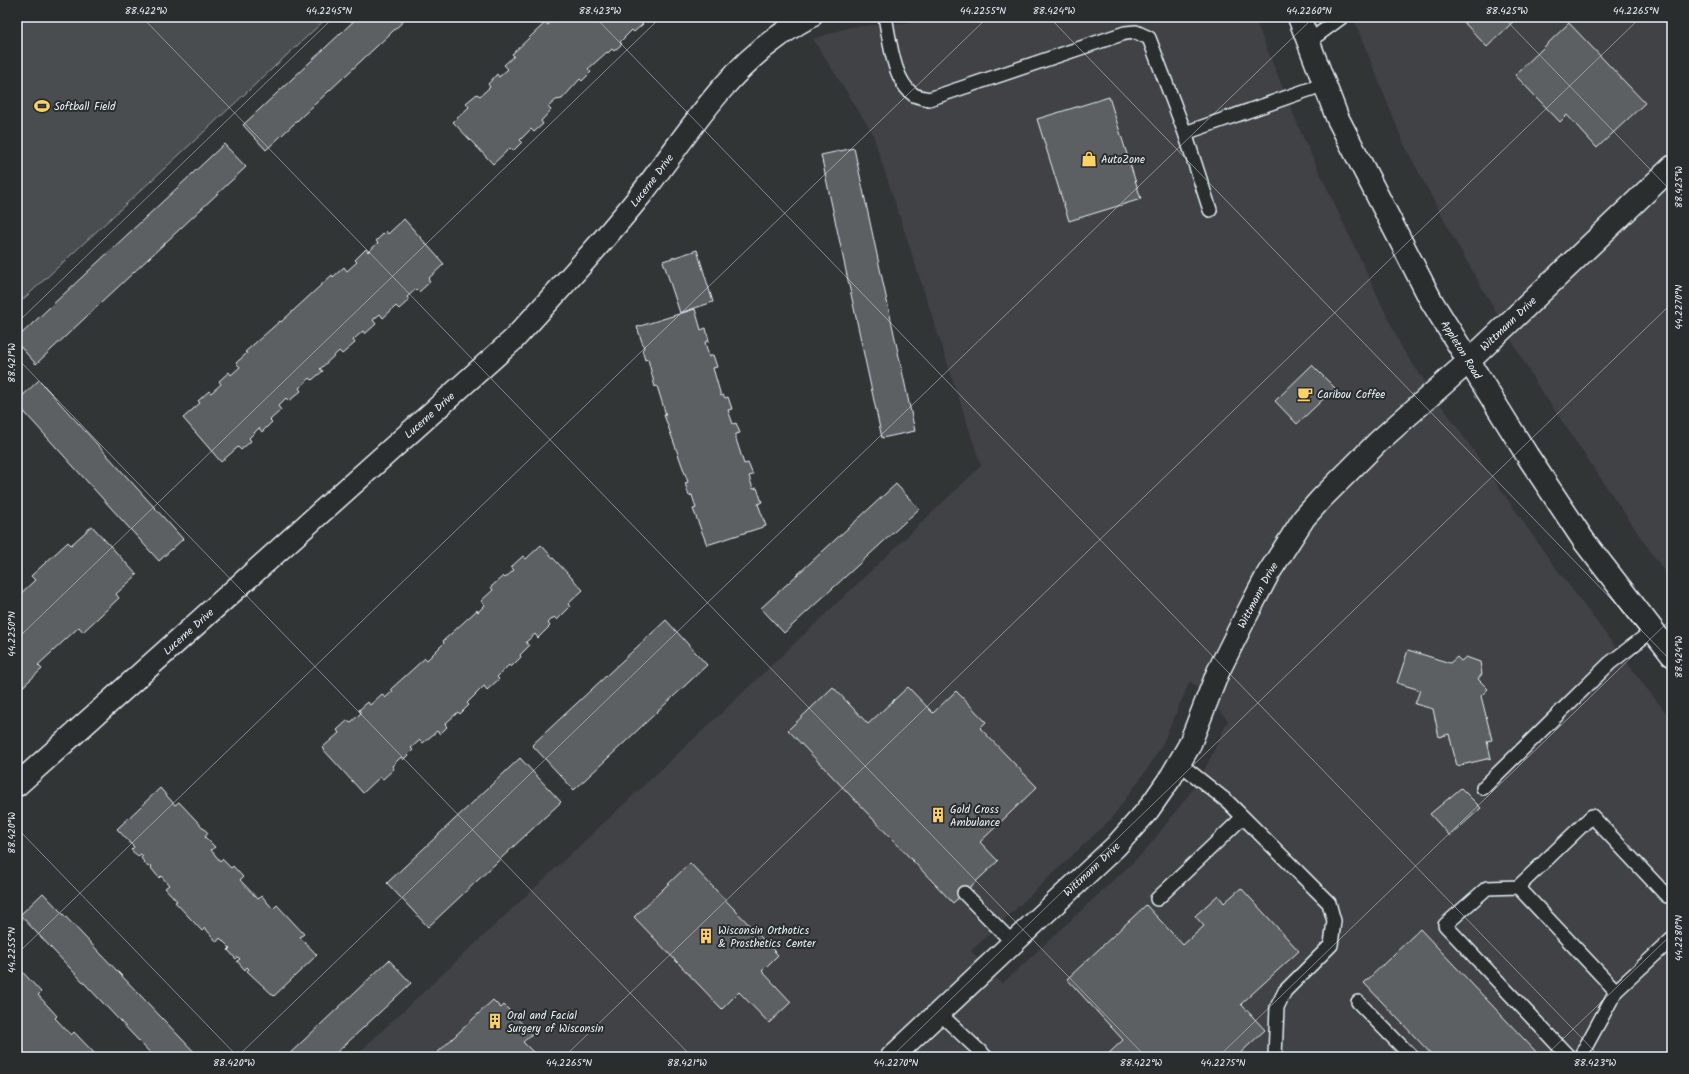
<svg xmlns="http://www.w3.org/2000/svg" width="1689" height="1074" font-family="Kalam,sans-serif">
<rect width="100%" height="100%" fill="#323536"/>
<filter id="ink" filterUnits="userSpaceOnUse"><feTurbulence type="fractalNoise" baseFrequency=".025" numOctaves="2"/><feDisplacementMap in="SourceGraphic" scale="8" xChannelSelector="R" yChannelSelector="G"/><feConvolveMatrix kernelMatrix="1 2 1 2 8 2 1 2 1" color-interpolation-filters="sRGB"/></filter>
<g filter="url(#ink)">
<path fill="#3f4244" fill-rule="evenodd" d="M936 17H1254L1302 135 1403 350 1550 560 1644 685 1672 720V1057H354L733 702 981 466 872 132 813 39 850 27 924 21ZM1190 681 1228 720 1207 765 1190 793 1146 850 1002 984 971 951 1111 819 1148 768 1162 745Z
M1353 17H1672V583L1536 383 1449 230 1403 142Z"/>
<path fill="#494d4f" stroke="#989fa4" d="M17 17H328L17 305Z"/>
<path fill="#5c6063" stroke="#e8f1f8" d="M358 17H408L266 150 243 125Z
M556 17H645L640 21 643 24 634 32 632 30 620 42 622 44 614 51 612 49 608 53 607 52 588 69 591 72 582 81 580 79 562 99 556 100 548 107 551 110 541 121 543 124 534 132 531 129 520 140 522 142 513 151 510 148 493 164 453 122 469 107 466 103 477 94 480 96 490 87 488 84 497 74 499 77 508 69 504 65 514 56 512 54 545 23 548 25Z
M1459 17H1518L1487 47Z
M1569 23 1645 103 1597 148 1567 115 1560 122 1515 75Z
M1109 97 1141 199 1069 221 1037 119Z
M224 144 246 167 36 364 17 343V338Z
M854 148 915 431 882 438 821 155Z
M404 219 444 264 428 279 430 282 419 292 416 289 407 297 409 300 399 309 396 306 383 318 380 314 373 320 376 324 365 334 363 331 353 340 355 343 342 354 339 351 320 369 323 371 312 380 310 378 299 388 301 391 289 401 286 398 278 406 281 410 270 420 272 422 262 432 259 428 249 438 251 441 241 450 238 447 221 462 183 418 200 403 198 401 209 391 211 393 221 384 219 381 229 372 231 375 240 367 236 363 247 353 245 352 280 321 281 322 332 275 333 277 344 267 347 271 357 262 355 260 366 249 368 252 378 243 376 241 386 231 388 234Z
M697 250 713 302 680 313 663 261Z
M695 309 701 330 706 328 709 341 705 342 709 357 713 355 717 367 713 368 721 396 723 395 725 398 728 397 732 409 728 410 733 424 736 423 740 433 736 434V439L744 464 748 463 753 475 749 476 753 489 757 488 762 502 758 504 766 526 707 545 693 509 696 508 692 495 689 496 685 483 688 482 664 415H666L657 386 655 387 648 359 645 360 642 350 644 348 637 327Z
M1312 365 1335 388 1297 424 1275 401Z
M39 380 183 539 159 561 17 404V401Z
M896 484 919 509 784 633 761 608Z
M92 526 137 575 116 594 119 598 83 632 79 627 38 665 42 669 17 692V597L35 580 31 576 68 542 71 545Z
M541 545 583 590 568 604 570 607 557 620 554 617 548 623 550 626 538 638 535 634 526 642 529 646 520 655 521 657 511 667 509 665 497 677 499 679 487 690 484 686 467 703 469 705 460 714 458 712 445 724 447 727 440 734 437 731 423 743 420 740 411 748 413 750 403 760 401 757 392 766 394 769 383 779 380 777 363 793 322 748 339 733 337 730 348 720 350 723 361 713 359 710 368 702 370 705 382 694 385 698 393 691 391 689 425 658 427 660 444 643 443 641 477 610 478 612 485 605 481 601 493 590 491 587 503 576 505 578 514 570 511 567 523 556 526 559Z
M666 620 707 665 574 790 532 745Z
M1408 650 1450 663 1457 657 1461 661 1466 657 1480 662 1482 674 1478 679 1488 689 1481 696 1492 740 1487 741 1491 758 1457 766 1449 734 1439 737 1433 709 1415 704 1420 690 1397 683Z
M833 687 868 724 908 687 933 713 956 691 986 722 980 728 1037 787 980 842 998 861 953 903 788 730Z
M520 758 561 802 428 927 387 883Z
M160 788 175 805 179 802 208 833 205 837 215 847 211 850 220 861 222 859 231 868 233 866 243 877 240 880 258 899 262 896 273 909 277 905 304 934 300 937 317 955 274 996 247 971 249 969 247 967 245 970 237 961 240 959 238 957 236 959 228 950 230 948 220 938 217 942 205 928 202 931 175 902 177 901 165 888 169 885 161 876 159 878 151 868 152 867 150 865 148 867 141 858 143 856 141 854 138 856 131 850 134 847 117 829Z
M1461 788 1481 808 1450 836 1430 814Z
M690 863 778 955 762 971 791 1002 769 1023 739 992 722 1009 634 917Z
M1241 888 1299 951 1241 1004 1265 1030 1236 1057H1109L1107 1055 1123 1040 1067 979 1146 905 1183 945 1204 926 1195 916 1218 895 1224 903Z
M43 893 199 1057H154L20 915Z
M1420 929 1541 1057H1434L1364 983Z
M389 960 411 983 332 1057H286Z
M17 966 41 992 38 995 57 1016 55 1018 71 1035 74 1032 98 1057H17Z
M493 1000 501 1008 504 1005 532 1034 523 1042 538 1057H439L436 1054Z"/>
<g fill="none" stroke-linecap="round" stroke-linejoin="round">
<defs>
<path id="service" d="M885 17C890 40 893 81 914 95 918 97 925 98 929 99L1125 33 1136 32 1149 38 1185 133 1325 84
M1308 42 1342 17
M1185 133 1210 210
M1179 763 1228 802 1329 903 1334 921 1331 945 1285 991 1277 1007 1275 1057
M1483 788 1610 663 1652 631
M1518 887 1616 991
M964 893 1013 943
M1157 899 1243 817
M1358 1002 1412 1057
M939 1013 986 1057
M1569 1057 1445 925 1487 888 1518 887 1592 816 1667 896
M1580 1057 1616 991 1672 939"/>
<g id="minor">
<path id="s1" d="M17 785 513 340C556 293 599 247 639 197 683 142 720 77 779 36 789 29 798 22 810 17"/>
<path id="s2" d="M892 1057 1116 846 1148 810 1171 777 1189 746 1218 672 1245 618 1268 574 1304 518 1321 499 1378 442 1469 361 1672 167"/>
</g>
<g id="primary">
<path id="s3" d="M1299 17 1337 117 1432 302 1527 455 1584 541 1672 655"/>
</g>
</defs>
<use href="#service" stroke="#e8f1f8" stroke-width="16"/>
<use href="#minor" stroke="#e8f1f8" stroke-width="25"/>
<use href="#primary" stroke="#e8f1f8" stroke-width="25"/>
<use href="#service" stroke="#2a2d2e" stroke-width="13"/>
<use href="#minor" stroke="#2a2d2e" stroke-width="22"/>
<use href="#primary" stroke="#2a2d2e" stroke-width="22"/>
</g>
</g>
<path fill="none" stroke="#e8f1f8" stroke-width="1" stroke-opacity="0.45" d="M142 17 1146 1057M595 17 1600 1057M1049 17 1672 662M1503 17 1672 192M17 323 334 17M17 358 692 1057M17 639 661 17M17 828 238 1057M17 954 988 17M237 1057 1314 17M564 1057 1641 17M891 1057 1672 303M1218 1057 1672 618M1544 1057 1672 934"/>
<defs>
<symbol id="stadium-bare" viewBox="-9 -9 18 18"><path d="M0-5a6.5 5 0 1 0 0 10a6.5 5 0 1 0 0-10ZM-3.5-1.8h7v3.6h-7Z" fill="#ffd166" stroke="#2a2d2e" stroke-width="2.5" paint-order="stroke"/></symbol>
<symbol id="shop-bare" viewBox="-9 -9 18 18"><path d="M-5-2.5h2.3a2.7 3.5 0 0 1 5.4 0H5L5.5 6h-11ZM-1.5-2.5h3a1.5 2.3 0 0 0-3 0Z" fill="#ffd166" stroke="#2a2d2e" stroke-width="2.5" paint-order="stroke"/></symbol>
<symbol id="cafe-bare" viewBox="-9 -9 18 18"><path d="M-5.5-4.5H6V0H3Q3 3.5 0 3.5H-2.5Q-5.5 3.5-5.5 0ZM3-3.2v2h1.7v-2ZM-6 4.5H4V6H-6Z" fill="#ffd166" stroke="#2a2d2e" stroke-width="2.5" paint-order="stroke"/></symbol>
<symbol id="building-bare" viewBox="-9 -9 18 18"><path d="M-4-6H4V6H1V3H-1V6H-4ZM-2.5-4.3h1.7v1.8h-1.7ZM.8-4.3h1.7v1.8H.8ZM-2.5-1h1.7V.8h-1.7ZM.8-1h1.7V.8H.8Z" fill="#ffd166" stroke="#2a2d2e" stroke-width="2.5" paint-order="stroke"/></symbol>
</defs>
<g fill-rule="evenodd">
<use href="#stadium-bare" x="31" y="95" width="22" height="22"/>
<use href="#shop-bare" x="1078" y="148" width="22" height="22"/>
<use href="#cafe-bare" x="1294" y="383" width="22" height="22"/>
<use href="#building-bare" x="927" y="804" width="22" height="22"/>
<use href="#building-bare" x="695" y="925" width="22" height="22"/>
<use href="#building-bare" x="484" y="1010" width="22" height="22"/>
</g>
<g text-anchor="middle" stroke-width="4" stroke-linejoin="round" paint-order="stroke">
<g font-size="11" fill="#e8f1f8" stroke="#2a2d2e" text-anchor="start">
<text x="54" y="110">Softball Field</text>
<text x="1101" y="163">AutoZone</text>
<text x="1317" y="398">Caribou Coffee</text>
<text x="950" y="813">Gold Cross<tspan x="950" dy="13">Ambulance</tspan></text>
<text x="718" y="934">Wisconsin Orthotics<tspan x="718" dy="13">&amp; Prosthetics Center</tspan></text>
<text x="507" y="1019">Oral and Facial<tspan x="507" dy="13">Surgery of Wisconsin</tspan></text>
</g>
<g font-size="11" fill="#e8f1f8" stroke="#2a2d2e">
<text dy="4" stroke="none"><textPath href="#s1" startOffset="878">Lucerne Drive</textPath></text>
<text dy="4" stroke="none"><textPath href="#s2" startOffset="970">Wittmann Drive</textPath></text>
<text dy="4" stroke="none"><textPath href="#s3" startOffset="371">Appleton Road</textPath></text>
<text dy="4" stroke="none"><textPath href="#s1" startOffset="554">Lucerne Drive</textPath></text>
<text dy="4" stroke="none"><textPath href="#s2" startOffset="598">Wittmann Drive</textPath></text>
<text dy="4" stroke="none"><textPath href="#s1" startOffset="230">Lucerne Drive</textPath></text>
<text dy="4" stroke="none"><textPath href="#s2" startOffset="274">Wittmann Drive</textPath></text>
</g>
</g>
<rect width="1689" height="1074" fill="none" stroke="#2a2d2e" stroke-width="44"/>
<rect x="22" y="22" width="1645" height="1030" fill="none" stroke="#e8f1f8" stroke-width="1.5"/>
<g font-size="10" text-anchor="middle" fill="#e8f1f8">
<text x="146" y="14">88.422°W</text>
<text x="329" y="14">44.2245°N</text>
<text x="600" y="14">88.423°W</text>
<text x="983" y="14">44.2255°N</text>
<text x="1054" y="14">88.424°W</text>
<text x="1309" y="14">44.2260°N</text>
<text x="1507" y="14">88.425°W</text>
<text x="1636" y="14">44.2265°N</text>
<text transform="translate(1678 187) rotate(-90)" y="4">88.425°W</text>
<text transform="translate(1678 307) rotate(-90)" y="4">44.2270°N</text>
<text transform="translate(11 363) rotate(-90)" y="4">88.421°W</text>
<text transform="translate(11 634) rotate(-90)" y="4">44.2250°N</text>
<text transform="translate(1678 657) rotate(-90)" y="4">88.424°W</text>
<text transform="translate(11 833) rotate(-90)" y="4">88.420°W</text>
<text transform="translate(1678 938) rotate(-90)" y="4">44.2280°N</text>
<text transform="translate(11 950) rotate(-90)" y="4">44.2255°N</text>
<text x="234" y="1066">88.420°W</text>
<text x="569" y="1066">44.2265°N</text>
<text x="687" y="1066">88.421°W</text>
<text x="896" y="1066">44.2270°N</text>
<text x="1141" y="1066">88.422°W</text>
<text x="1223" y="1066">44.2275°N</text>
<text x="1595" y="1066">88.423°W</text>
</g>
</svg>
